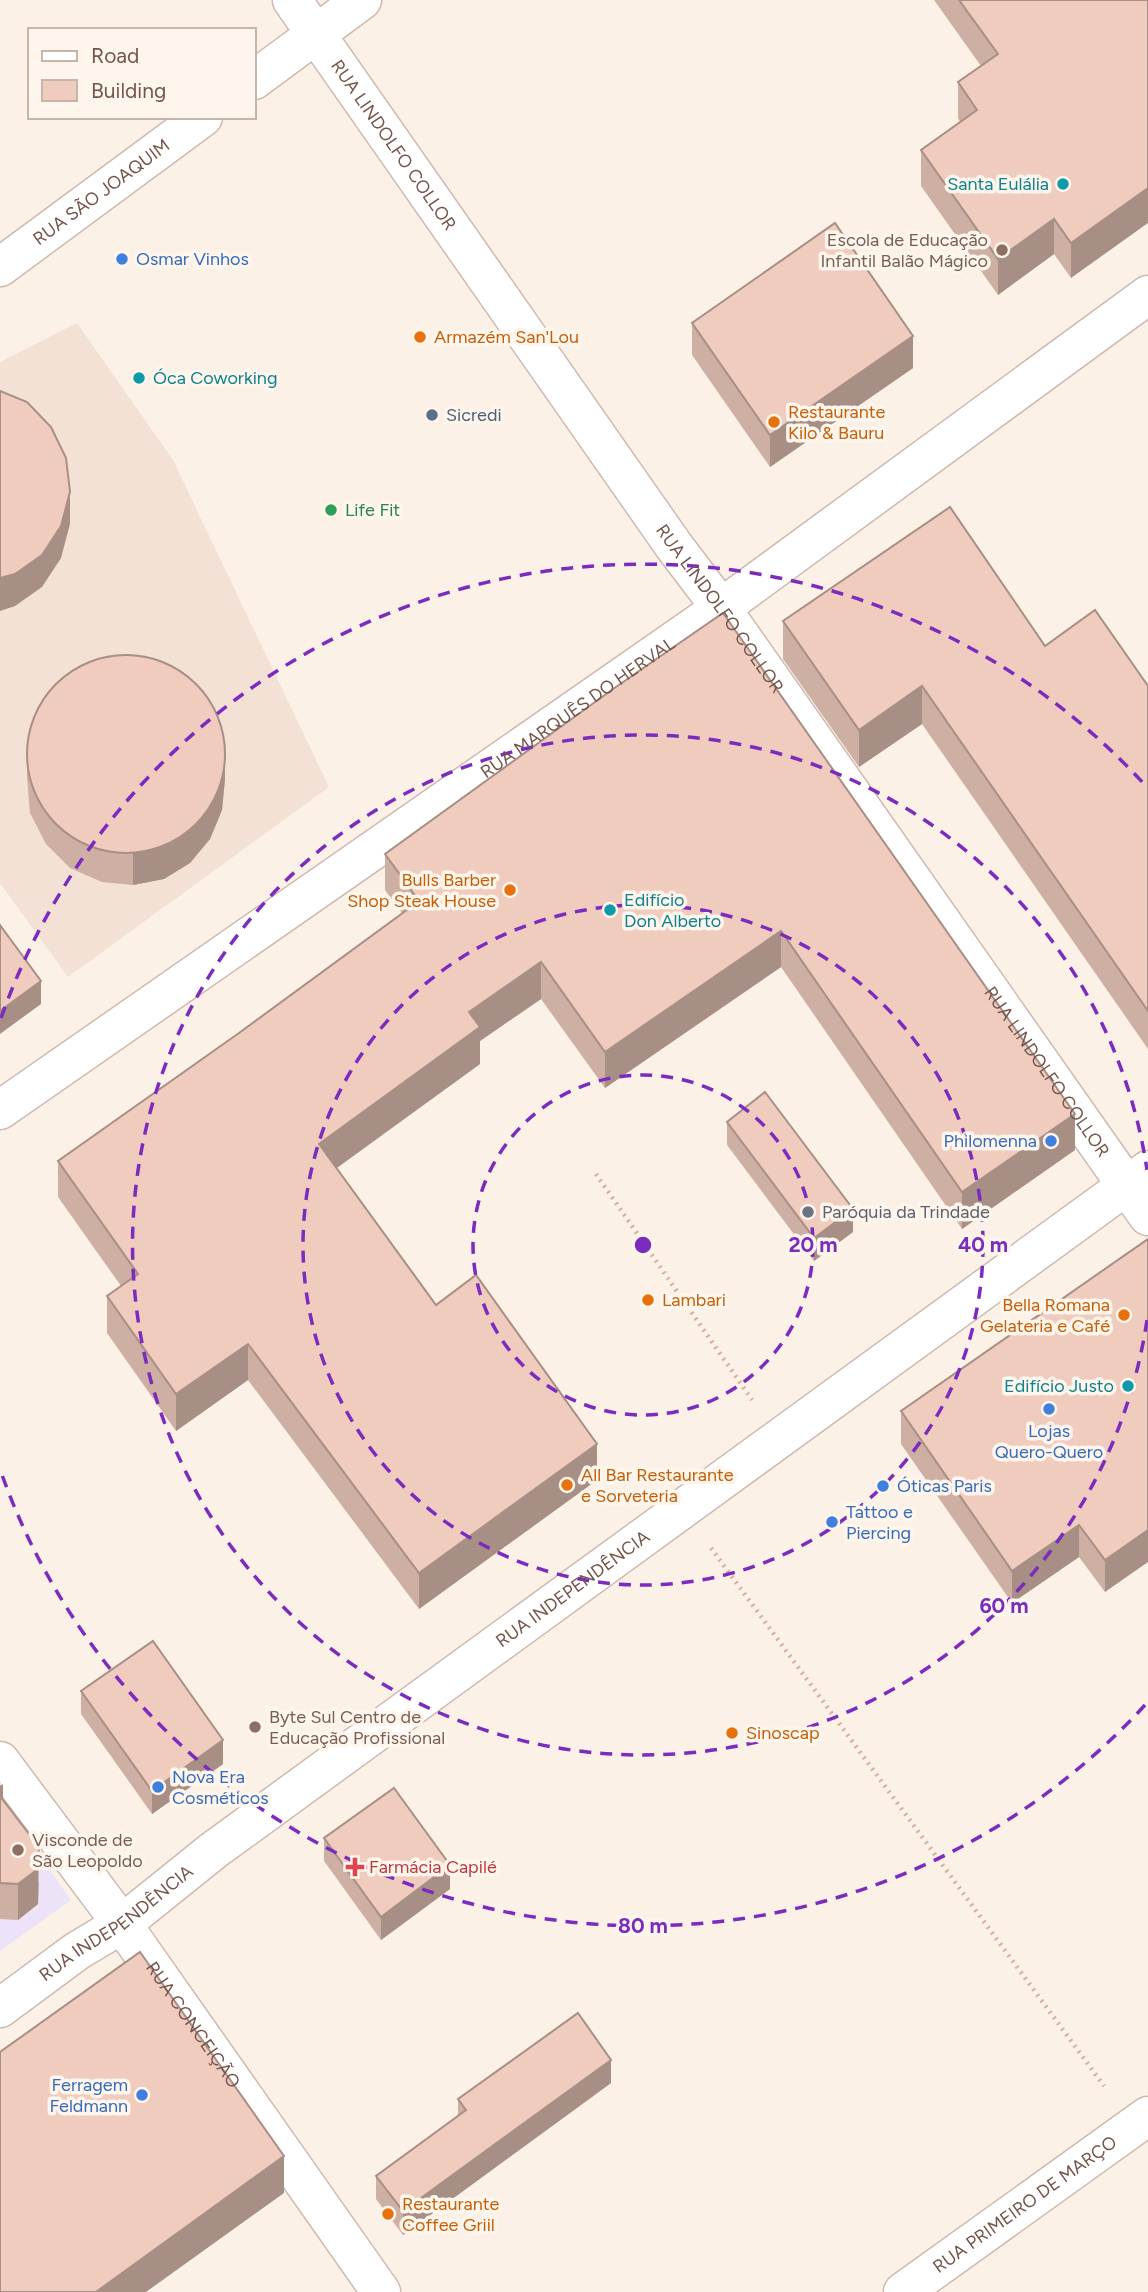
<svg xmlns="http://www.w3.org/2000/svg" width="1148" height="2292" font-family="Figtree,sans-serif">
<rect width="100%" height="100%" fill="#fcf1e6"/>
<path fill="#f3e1d5" d="M77 323 173 460 329 787 68 977 0 883V362Z"/>
<path fill="#ede3f8" d="M0 1800 71 1900 0 1951Z"/>
<g fill="none" stroke-linecap="round" stroke-linejoin="round">
<defs>
<g id="minor">
<path id="s1" d="M292 0 674 546 721 608 1148 1216"/>
<path d="M254 80 362 0"/>
<path id="s2" d="M0 267 203 117"/>
<path id="s3" d="M0 1110 721 608 1148 295"/>
<path id="s4" d="M0 1761 122 1924 381 2292"/>
<path id="s5" d="M0 2008 77 1951 122 1924 214 1850 1148 1170"/>
<path id="s6" d="M903 2292 1148 2116"/>
</g>
</defs>
<use href="#minor" stroke="#cfb9b0" stroke-width="41"/>
<path stroke="#d5afa2" stroke-width="4.5" stroke-dasharray="2 5" stroke-linecap="butt" d="M596 1174 752 1400
M711 1548 1104 2086"/>
<use href="#minor" stroke="#fff" stroke-width="38"/>
</g>
<path fill="#ceafa3" d="M934 0H1148L1071 278 1054 254 998 295 921 186V150L960 122 958 118V82L981 66Z
M692 323 913 368 770 467 692 355Z
M783 621 1045 646 1148 686V1049L922 724 859 767 783 659Z
M613 689 1075 1150 962 1229 781 967 605 1088 541 999 480 1041V1064L336 1168 436 1305 597 1480 419 1609 248 1380 176 1431 107 1333V1296L121 1286 58 1197V1161L239 1033 402 913 385 890V854Z
M27 746 225 779 222 810 210 839 190 863 164 879 133 885 102 882 70 868 46 844 30 813 27 778Z
M727 1122 853 1232 814 1261 727 1145Z
M1148 1239 1105 1592 1079 1557 1012 1603 901 1444V1411Z
M81 1691 223 1764 152 1814 81 1714Z
M0 1781 3 1800 39 1883 38 1904 18 1920 0 1919Z
M324 1838 450 1889 381 1940 324 1861Z
M611 2083 403 2235 376 2199V2176L458 2116V2099Z"/>
<path fill="#a88f85" d="M1148 188V223L1071 278V243Z
M1054 219V254L998 295V259Z
M913 336V368L770 467V435Z
M70 492V524L61 558 42 587 15 606 0 611V578Z
M922 686V724L859 767V730Z
M225 747V779L222 810 210 839 190 863 164 879 133 885V853Z
M781 931V967L605 1088V1052Z
M541 962V999L480 1041V1064L319 1181V1144L469 1012Z
M41 981V1004L0 1034V1011Z
M1075 1114V1150L962 1229V1192Z
M853 1209V1232L814 1261V1238Z
M248 1344V1380L176 1431V1394Z
M597 1444V1480L419 1609V1573Z
M1079 1525V1557L1012 1603V1571Z
M1148 1530V1562L1105 1592V1560Z
M223 1740V1764L152 1814V1791Z
M3 1784V1820L0 1822V1786Z
M39 1847 38 1904 18 1920V1884Z
M450 1865V1889L381 1940V1917Z
M611 2060V2083L403 2235V2211Z
M284 2156V2193L146 2292H96Z"/>
<path fill="#f0ccbe" stroke="#a88f85" stroke-width="2" d="M959 0H1148V188L1071 243 1054 219 998 259 921 150 977 110 958 82 998 54Z
M835 223 913 336 770 435 692 323Z
M0 391 27 402 51 427 66 458 70 492 61 526 42 555 15 574 0 578Z
M950 507 1045 646 1095 610 1148 686V1011L922 686 859 730 783 621Z
M723 613 1075 1114 962 1192 781 931 605 1052 541 962 469 1012 480 1027 319 1144 436 1305 476 1275 597 1444 419 1573 248 1344 176 1394 107 1296 138 1274 58 1161 239 1033 419 901 385 854 613 689Z
M27 754a99 99 0 1 1 198 0a99 99 0 1 1-198 0Z
M0 925 41 981 0 1011Z
M765 1092 853 1209 814 1238 727 1122Z
M1148 1239V1530L1105 1560 1079 1525 1012 1571 901 1411Z
M153 1641 223 1740 152 1791 81 1691Z
M394 1788 450 1865 381 1917 324 1838Z
M0 1796 39 1847 38 1869 18 1884 0 1883Z
M140 1952 284 2156 96 2292H0V2052Z
M578 2013 611 2060 403 2211 376 2176 466 2110 458 2099Z"/>
<g fill="none" stroke="#7b2cbf" stroke-width="3.5" stroke-dasharray="12 9">
<circle cx="643" cy="1245" r="170"/>
<circle cx="643" cy="1245" r="340"/>
<path d="M1147 1320A510 510 0 1 1 1147 1170"/>
<path d="M1145 1705A681 681 0 0 1 1 1472M1 1018A681 681 0 0 1 1145 785"/>
</g>
<g fill="#0f9aa8" stroke="#fef5ec" stroke-width="2.5">
<circle cx="1063" cy="184" r="7"/>
<circle cx="139" cy="378" r="7"/>
<circle cx="610" cy="910" r="7"/>
<circle cx="1128" cy="1386" r="7"/>
</g>
<g fill="#8d6e63" stroke="#fef5ec" stroke-width="2.5">
<circle cx="1002" cy="250" r="7"/>
<circle cx="255" cy="1727" r="7"/>
<circle cx="18" cy="1850" r="7"/>
</g>
<g fill="#3f7fe0" stroke="#fef5ec" stroke-width="2.5">
<circle cx="122" cy="259" r="7"/>
<circle cx="1051" cy="1141" r="7"/>
<circle cx="1049" cy="1409" r="7"/>
<circle cx="883" cy="1486" r="7"/>
<circle cx="832" cy="1522" r="7"/>
<circle cx="158" cy="1787" r="7"/>
<circle cx="142" cy="2095" r="7"/>
</g>
<g fill="#e8710a" stroke="#fef5ec" stroke-width="2.5">
<circle cx="420" cy="337" r="7"/>
<circle cx="774" cy="422" r="7"/>
<circle cx="510" cy="890" r="7"/>
<circle cx="648" cy="1300" r="7"/>
<circle cx="1124" cy="1315" r="7"/>
<circle cx="567" cy="1485" r="7"/>
<circle cx="732" cy="1733" r="7"/>
<circle cx="388" cy="2214" r="7"/>
</g>
<circle fill="#5c6f8a" stroke="#fef5ec" stroke-width="2.5" cx="432" cy="415" r="7"/>
<circle fill="#2e9e5b" stroke="#fef5ec" stroke-width="2.5" cx="331" cy="510" r="7"/>
<circle fill="#6b7280" stroke="#fef5ec" stroke-width="2.5" cx="808" cy="1212" r="7"/>
<path fill="#e0444e" stroke="#fef5ec" stroke-width="2.5" d="M351.5 1856.5h7v7h7v7h-7v7h-7v-7h-7v-7h7z"/>
<g text-anchor="middle" stroke-width="7" stroke-linejoin="round" paint-order="stroke">
<g font-size="18" fill="#74554c" stroke="#fef5ec">
<text dy="6" stroke="none"><textPath href="#s1" startOffset="177">RUA LINDOLFO COLLOR</textPath></text>
<text dy="6" stroke="none"><textPath href="#s2" startOffset="126">RUA SÃO JOAQUIM</textPath></text>
<text dy="6" stroke="none"><textPath href="#s1" startOffset="744">RUA LINDOLFO COLLOR</textPath></text>
<text dy="6" stroke="none"><textPath href="#s3" startOffset="704">RUA MARQUÊS DO HERVAL</textPath></text>
<text dy="6" stroke="none"><textPath href="#s1" startOffset="1311">RUA LINDOLFO COLLOR</textPath></text>
<text dy="6" stroke="none"><textPath href="#s5" startOffset="710">RUA INDEPENDÊNCIA</textPath></text>
<text dy="6" stroke="none"><textPath href="#s5" startOffset="144">RUA INDEPENDÊNCIA</textPath></text>
<text dy="6" stroke="none"><textPath href="#s4" startOffset="327">RUA CONCEIÇÃO</textPath></text>
<text dy="6" stroke="none"><textPath href="#s6" startOffset="150">RUA PRIMEIRO DE MARÇO</textPath></text>
</g>
<g font-size="18" fill="#0d838f" stroke="#fef5ec" text-anchor="end">
<text x="1049" y="190">Santa Eulália</text>
<text x="153" y="384" text-anchor="start">Óca Coworking</text>
<text x="624" y="906" text-anchor="start">Edifício<tspan x="624" dy="21">Don Alberto</tspan></text>
<text x="1114" y="1392">Edifício Justo</text>
</g>
<g font-size="18" fill="#785e54" stroke="#fef5ec" text-anchor="start">
<text x="988" y="246" text-anchor="end">Escola de Educação<tspan x="988" dy="21">Infantil Balão Mágico</tspan></text>
<text x="269" y="1723">Byte Sul Centro de<tspan x="269" dy="21">Educação Profissional</tspan></text>
<text x="32" y="1846">Visconde de<tspan x="32" dy="21">São Leopoldo</tspan></text>
</g>
<g font-size="18" fill="#366cbe" stroke="#fef5ec" text-anchor="start">
<text x="136" y="265">Osmar Vinhos</text>
<text x="1037" y="1147" text-anchor="end">Philomenna</text>
<text x="1049" y="1437" text-anchor="middle">Lojas<tspan x="1049" dy="21">Quero-Quero</tspan></text>
<text x="897" y="1492">Óticas Paris</text>
<text x="846" y="1518">Tattoo e<tspan x="846" dy="21">Piercing</tspan></text>
<text x="172" y="1783">Nova Era<tspan x="172" dy="21">Cosméticos</tspan></text>
<text x="128" y="2091" text-anchor="end">Ferragem<tspan x="128" dy="21">Feldmann</tspan></text>
</g>
<g font-size="18" fill="#c56008" stroke="#fef5ec" text-anchor="start">
<text x="434" y="343">Armazém San'Lou</text>
<text x="788" y="418">Restaurante<tspan x="788" dy="21">Kilo &amp; Bauru</tspan></text>
<text x="496" y="886" text-anchor="end">Bulls Barber<tspan x="496" dy="21">Shop Steak House</tspan></text>
<text x="662" y="1306">Lambari</text>
<text x="1110" y="1311" text-anchor="end">Bella Romana<tspan x="1110" dy="21">Gelateria e Café</tspan></text>
<text x="581" y="1481">All Bar Restaurante<tspan x="581" dy="21">e Sorveteria</tspan></text>
<text x="746" y="1739">Sinoscap</text>
<text x="402" y="2210">Restaurante<tspan x="402" dy="21">Coffee Griil</tspan></text>
</g>
<g font-size="18" fill="#4e5e75" stroke="#fef5ec" text-anchor="start">
<text x="446" y="421">Sicredi</text>
</g>
<g font-size="18" fill="#27864d" stroke="#fef5ec" text-anchor="start">
<text x="345" y="516">Life Fit</text>
</g>
<g font-size="18" fill="#5b616d" stroke="#fef5ec" text-anchor="start">
<text x="822" y="1218">Paróquia da Trindade</text>
</g>
<g font-size="18" fill="#be3a42" stroke="#fef5ec" text-anchor="start">
<text x="369" y="1873">Farmácia Capilé</text>
</g>
</g>
<circle cx="643" cy="1245" r="10" fill="#7b2cbf" stroke="#fef5ec" stroke-width="3.5"/>
<g font-size="21" text-anchor="middle" font-weight="bold" fill="#7b2cbf" stroke="#fef5ec" stroke-width="7" stroke-linejoin="round" paint-order="stroke">
<text x="813" y="1252">20 m</text>
<text x="983" y="1252">40 m</text>
<text x="1004" y="1613">60 m</text>
<text x="643" y="1933">80 m</text>
</g>
<rect x="28" y="28" width="228" height="91" fill="#fef5ec" stroke="#c7b5ac" stroke-width="2"/>
<rect x="42" y="51" width="35" height="10" fill="#ffffff" stroke="#c7b5ac" stroke-width="2"/>
<text x="91" y="63" font-size="21" fill="#74554c">Road</text>
<rect x="42" y="80" width="35" height="21" fill="#f0ccbe" stroke="#c7b5ac" stroke-width="2"/>
<text x="91" y="98" font-size="21" fill="#74554c">Building</text>
</svg>
